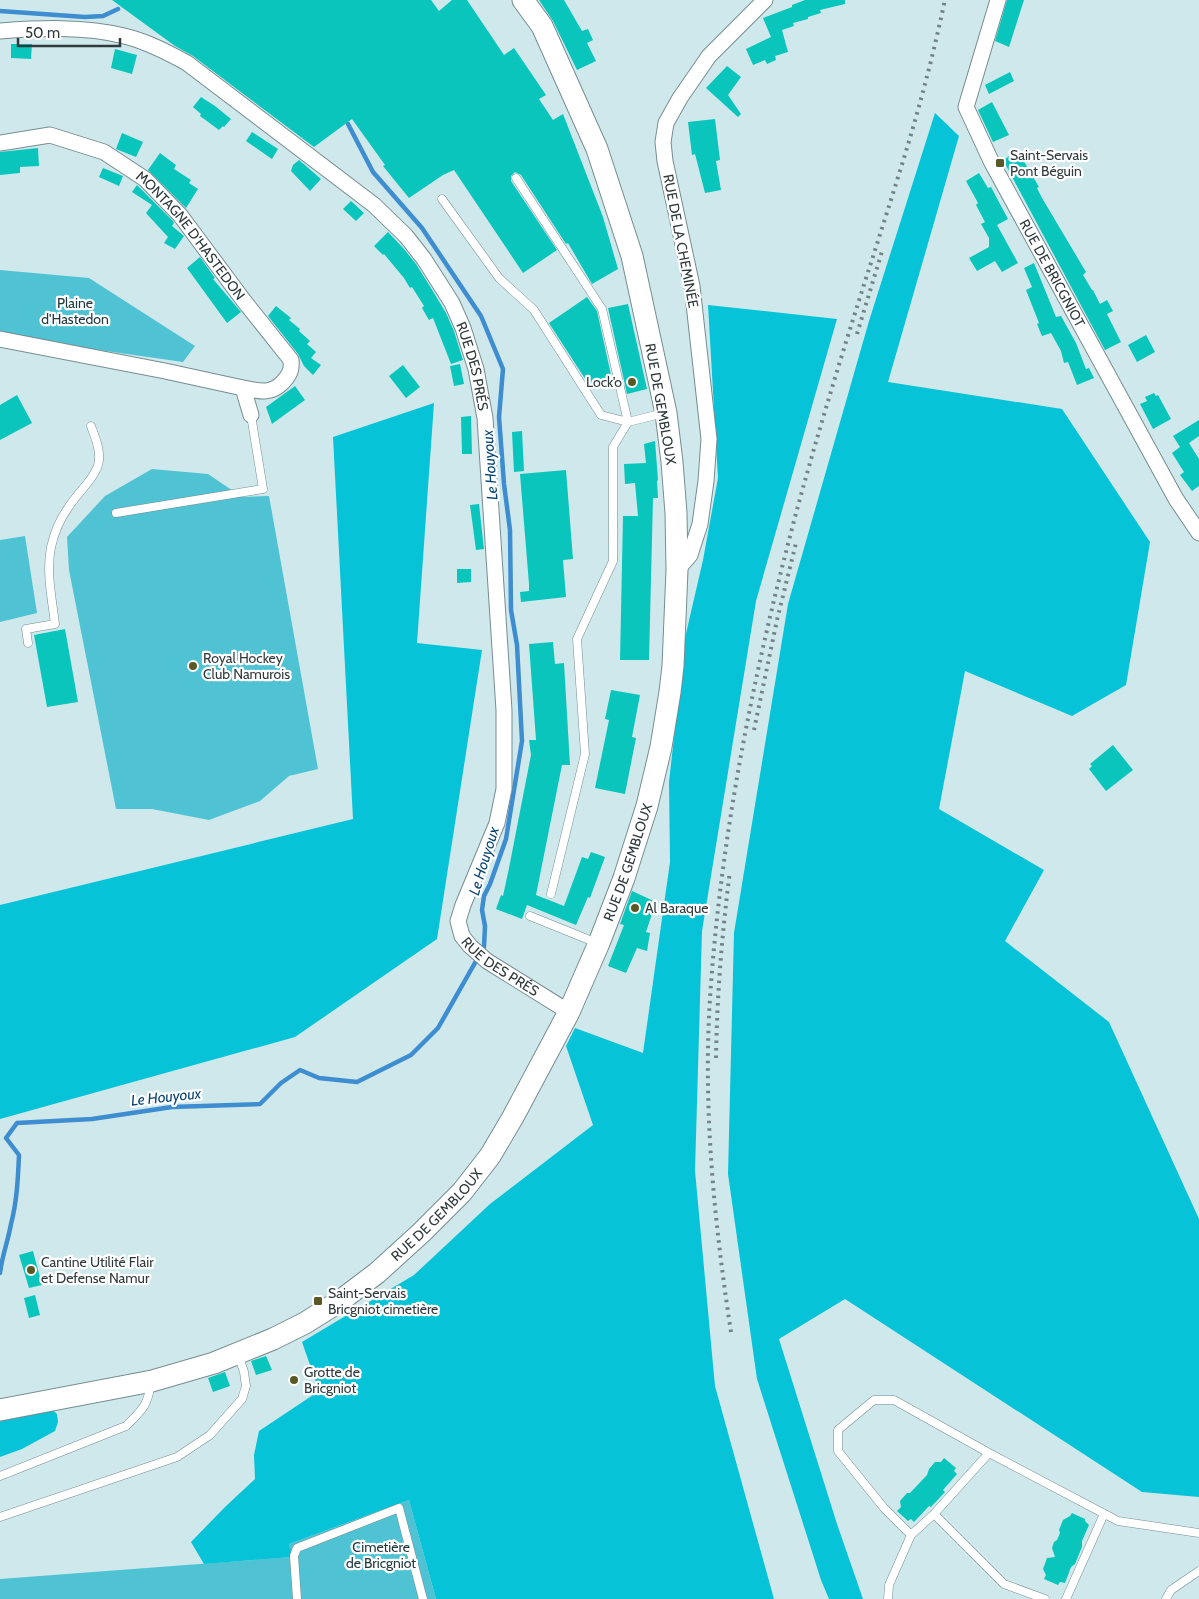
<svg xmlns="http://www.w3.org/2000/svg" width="1199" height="1599" font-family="Cabin,sans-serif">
<rect width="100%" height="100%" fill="#cfe8ec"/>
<path fill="#4fc3d3" d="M0 270 89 278 195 346 183 362 71 346 0 332Z
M152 469 208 474 242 497 269 496 318 769 289 776 260 801 209 820 152 809H116L69 570 67 537 105 496Z
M25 536 37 613 0 622V540Z
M409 1500 436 1599H0V1579L291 1557 289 1544Z"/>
<path fill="#06c3d7" d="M935 113 959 136 888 382 1062 409 1150 542 1126 685 1072 716 965 671 939 809 1044 870 1005 941 1109 1022 1199 1219V1497L1142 1492 845 1299 779 1339 837 1524 863 1599H829L821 1580 757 1379 728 1174 734 933 788 604 869 321Z
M708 305 837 319 756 601 702 931 695 1171 715 1386 774 1599H436L409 1500 289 1544 292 1557 204 1564 191 1542 225 1507 255 1479 254 1455 259 1431 319 1391 302 1342 414 1275 490 1204 593 1125 566 1046 575 1028 643 1053 670 862 669 782 685 638 703 560 718 478Z
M434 403 417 643 482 650 437 939 295 1037 0 1119V905L353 819 333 437Z
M48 1406 57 1414 58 1422 55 1431 22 1449 0 1457V1416Z"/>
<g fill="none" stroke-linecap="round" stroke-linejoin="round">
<path stroke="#3d8dd0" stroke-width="4.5" d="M0 11 85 17 103 16 118 9
M0 1273C2 1256 8 1241 11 1224 17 1201 18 1178 19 1155L6 1138 17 1123 92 1119 172 1107 260 1104 281 1083 300 1070 319 1078 357 1082 411 1055 438 1028 484 947 485 926 482 910 484 896 490 884 506 839 522 741 517 645 511 610 510 530 504 484 499 417 503 369 481 316 422 228 373 172 348 124"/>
</g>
<path fill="#0ac5bb" d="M112 0H431L439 11 452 0H467L504 55 514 48 546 95 539 99 553 120 563 114 603 217 618 269 592 284 568 243 566 244 521 175 515 172 511 176V181L557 250 523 273 454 170 443 175 409 198 383 166 385 165 352 119 314 147 193 56 175 46Z
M539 0H564L582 31 588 29 593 40 587 43 596 61 577 70 553 21Z
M805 0H845V4L820 10 821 13 808 17V19L793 23 794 26 782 30 788 52 775 56 776 60 767 64 765 60 753 65 746 49 771 37 763 18 792 7V5Z
M1007 0H1024L1009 47 995 41Z
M11 44H32L31 59 11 58Z
M115 49 137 55 132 74 111 68Z
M727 66 741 77 728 95 741 114 738 117 706 88Z
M1010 72 1014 81 989 94 985 85Z
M201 97 215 106 231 119 224 127 223 126 219 130 200 116 201 114 193 107Z
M992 102 1009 135 993 142 978 110Z
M715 119 720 160 716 161 721 190 705 193 695 154 692 155 688 122Z
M252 132 278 149 272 159 246 141Z
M122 133 143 142 136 157 116 149Z
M38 148 39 166 20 167V173L0 175V152Z
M1018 151 1039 187 1037 188 1042 198 1086 272 1083 275 1092 290H1093L1100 304 1107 300 1113 311 1107 314 1121 342 1105 350 1003 160Z
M160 153 176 165 174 169 191 180 189 183 198 189 186 208 148 170Z
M299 160 321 179 310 191 291 171 293 165Z
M103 168 123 176 119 186 99 177Z
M979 173 988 188 991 187 1008 219 997 225 1018 263 1002 272 995 261 977 271 969 258 989 247V238L981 224 985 222 976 205 978 203 966 181Z
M137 185 173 221 174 223 172 226 184 236 175 249 164 243 168 237 146 213 152 205 132 192Z
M351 201 364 213 356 221 343 209Z
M388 232 404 249 416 264 431 288 446 313 454 331 463 360 451 364 433 318 429 320 422 308 424 306 412 287 410 288 404 278 384 254 383 255 374 246Z
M200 257 215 278 213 279 241 312 227 323 187 268Z
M1034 263 1056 317 1061 316 1076 343 1086 369 1089 368 1094 378 1077 385 1068 362 1064 363 1061 351 1051 333 1042 336 1037 324 1039 323 1026 290 1032 287 1024 268Z
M587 297 597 311 611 375 591 388 549 323Z
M628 304 647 389 627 394 608 308Z
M276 306 291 318 289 320 300 329 299 331 310 341 307 344 316 352 311 358 321 365 313 375 304 366 298 354 268 316Z
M1146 335 1155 352 1137 362 1128 345Z
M460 364 464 384 454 386 450 366Z
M403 365 420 387 406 398 389 376Z
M295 386 305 400 272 424 266 407Z
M1154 393 1156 396 1158 395 1171 419 1153 429 1140 404 1147 401 1145 397Z
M17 395 32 423 0 440V405Z
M471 416 472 454H462L461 417Z
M1199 420V436L1189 443 1199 459V486L1192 491 1180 475 1184 472 1172 453 1180 447 1173 436Z
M522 431 524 471 514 472 512 432Z
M655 441 658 480 657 481 658 498H653L649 660H620L623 516H638L635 483 625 484 624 464 646 463 644 444Z
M566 470 573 559 563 560 566 597 521 602 520 592 529 591V584L520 474Z
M479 504 484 549 476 550 470 505Z
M457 569H471V582L457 583Z
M65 629 78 702 47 707 34 635Z
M553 642 555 664 564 663 570 765H562L536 895 564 906 582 857 588 859 591 852 605 857 590 898 588 897 576 925 527 905 522 919 496 909 501 895 503 896 509 868 531 755 529 740H536L529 644Z
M611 690 640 695 632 737 636 738 625 794 595 788 609 720 605 719Z
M1113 745 1133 770 1106 791 1089 769 1092 766 1090 764Z
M632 891 656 902 646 932 650 933 647 951 637 948 626 973 608 966 624 925 620 924Z
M33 1251 42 1285 29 1288 19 1255Z
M35 1295 40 1315 29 1318 24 1298Z
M266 1356 272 1370 256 1375 251 1361Z
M225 1372 230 1386 213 1392 208 1378Z
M944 1458 956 1468 954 1471 957 1474 943 1490 945 1492 931 1507 929 1506 914 1522 911 1519 908 1521 897 1511 901 1507 900 1501 907 1493H910L927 1475 929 1469 935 1462H941Z
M1072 1513 1085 1519V1521L1089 1525 1082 1541V1547L1075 1564 1071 1567 1065 1583 1060 1582 1058 1585 1044 1579 1046 1575 1043 1569 1047 1558 1055 1557 1052 1548 1054 1542 1057 1540 1060 1533 1059 1530 1063 1520 1070 1516Z"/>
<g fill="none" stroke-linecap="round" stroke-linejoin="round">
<defs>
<path id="lane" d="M442 199 499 278 534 310 601 415 628 422 602 309 516 178
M116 513 263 489 251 415
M28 643 26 629 55 624C52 599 46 572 51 547 54 534 60 519 68 508 76 494 98 476 99 460 100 448 95 437 91 426
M551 894 585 754 577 639 613 561V447L628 422 664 413
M530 916 597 943
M0 1476 126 1426C142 1410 148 1406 151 1382
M934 1514 1004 1584 1045 1599
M0 1517 177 1457 210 1435 242 1399 246 1386 244 1372 238 1354
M911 1535 884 1508 838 1451V1430L874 1400H894L989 1453
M297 1599 294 1556 297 1548 399 1508 423 1599
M888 1599 889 1585 911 1535 934 1514 989 1453 1118 1521 1199 1533
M1066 1599 1104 1514
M1166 1599 1171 1590 1199 1571"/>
<g id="street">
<path id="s1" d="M998 0 966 107 992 163 1176 499 1199 533"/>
<path id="s2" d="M0 31C39 28 85 26 124 36 146 41 167 52 187 63L374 205 406 236 424 259 452 303 463 328 476 369 485 418 504 710V789L497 823 463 905 458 921 462 936 470 946 487 961 569 1012"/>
<path id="s3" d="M0 143 50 135 104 152 145 179 180 215 244 301 291 360C292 370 290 374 283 382 271 395 259 391 243 388"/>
<path d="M0 339 165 371 243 388 251 415"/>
<path d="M677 570 690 555 700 524 706 481 709 439 692 286 665 161 663 142 666 123 680 98 709 56 765 0"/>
</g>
<g id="secondary">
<path id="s4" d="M0 1410 152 1381 214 1363 273 1339 305 1323 340 1301 377 1273 421 1233 462 1192 490 1156 513 1117 569 1012 599 943 624 878 647 806 661 747 670 692 673 666 677 570 676 513 672 462 666 413 632 256 597 149 542 26 523 0"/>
</g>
</defs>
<use href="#lane" stroke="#768d91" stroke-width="9"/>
<use href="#street" stroke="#768d91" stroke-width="17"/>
<use href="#secondary" stroke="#768d91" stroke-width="23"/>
<use href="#lane" stroke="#fff" stroke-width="8"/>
<use href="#street" stroke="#fff" stroke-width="15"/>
<use href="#secondary" stroke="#fff" stroke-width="21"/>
<path stroke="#728285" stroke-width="4" stroke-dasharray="2.5 5" stroke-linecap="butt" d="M857 334 883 248
M754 730 777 620 796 543
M716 1058C717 995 722 933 730 871
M731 1332C714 1221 703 1109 710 998 721 832 755 666 798 506 822 418 849 331 877 244 894 190 912 135 926 80 933 54 939 27 945 0"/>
</g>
<g fill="#595926" stroke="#fff" stroke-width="2">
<rect x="995" y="158" width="10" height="10" rx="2.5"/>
<circle cx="632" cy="382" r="5"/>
<circle cx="193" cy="666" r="5"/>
<circle cx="635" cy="908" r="5"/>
<circle cx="31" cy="1270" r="5"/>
<rect x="313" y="1296" width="10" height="10" rx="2.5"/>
<circle cx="294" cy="1380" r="5"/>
</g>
<g text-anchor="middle" stroke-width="4.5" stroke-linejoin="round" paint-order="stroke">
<g font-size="14" fill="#303a3c" stroke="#fff" text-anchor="start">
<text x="1010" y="160">Saint-Servais<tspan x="1010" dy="16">Pont Béguin</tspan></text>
<text x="622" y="387" text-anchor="end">Lock’o</text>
<text x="203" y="663">Royal Hockey<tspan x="203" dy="16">Club Namurois</tspan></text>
<text x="645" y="913">Al Baraque</text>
<text x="41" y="1267">Cantine Utilité Flair<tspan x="41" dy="16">et Defense Namur</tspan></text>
<text x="328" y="1298">Saint-Servais<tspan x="328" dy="16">Bricgniot cimetière</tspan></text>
<text x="304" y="1377">Grotte de<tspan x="304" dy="16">Bricgniot</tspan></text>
</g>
<g font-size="14" fill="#303a3c" stroke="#fff">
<text dy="5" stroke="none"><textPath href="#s3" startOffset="229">MONTAGNE D'HASTEDON</textPath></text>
<text transform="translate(681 241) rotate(79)" y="5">RUE DE LA CHEMINÉE</text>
<text dy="5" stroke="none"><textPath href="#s1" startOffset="299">RUE DE BRICGNIOT</textPath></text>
<text dy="5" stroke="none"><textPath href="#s2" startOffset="621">RUE DES PRÉS</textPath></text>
<text transform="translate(661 404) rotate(80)" y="5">RUE DE GEMBLOUX</text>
<text dy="5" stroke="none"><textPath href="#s4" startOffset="895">RUE DE GEMBLOUX</textPath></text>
<text dy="5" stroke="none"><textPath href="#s2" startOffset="1251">RUE DES PRÉS</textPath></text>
<text dy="5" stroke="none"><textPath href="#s4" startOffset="490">RUE DE GEMBLOUX</textPath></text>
</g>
<g font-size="14" fill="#213a3e" stroke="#fff">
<text x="75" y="308">Plaine<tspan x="75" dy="16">d'Hastedon</tspan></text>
<text x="381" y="1552">Cimetière<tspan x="381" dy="16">de Bricgniot</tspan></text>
</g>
<g font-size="15" font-style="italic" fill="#074471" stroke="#fff">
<text transform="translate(490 465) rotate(-94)" y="5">Le Houyoux</text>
<text transform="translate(484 861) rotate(-73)" y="5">Le Houyoux</text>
<text transform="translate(166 1097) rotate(-6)" y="5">Le Houyoux</text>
</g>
</g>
<path d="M18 38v8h102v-8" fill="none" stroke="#303a3c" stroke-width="2.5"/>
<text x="25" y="38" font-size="15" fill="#303a3c" stroke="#ffffff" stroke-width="4" paint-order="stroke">50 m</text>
</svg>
